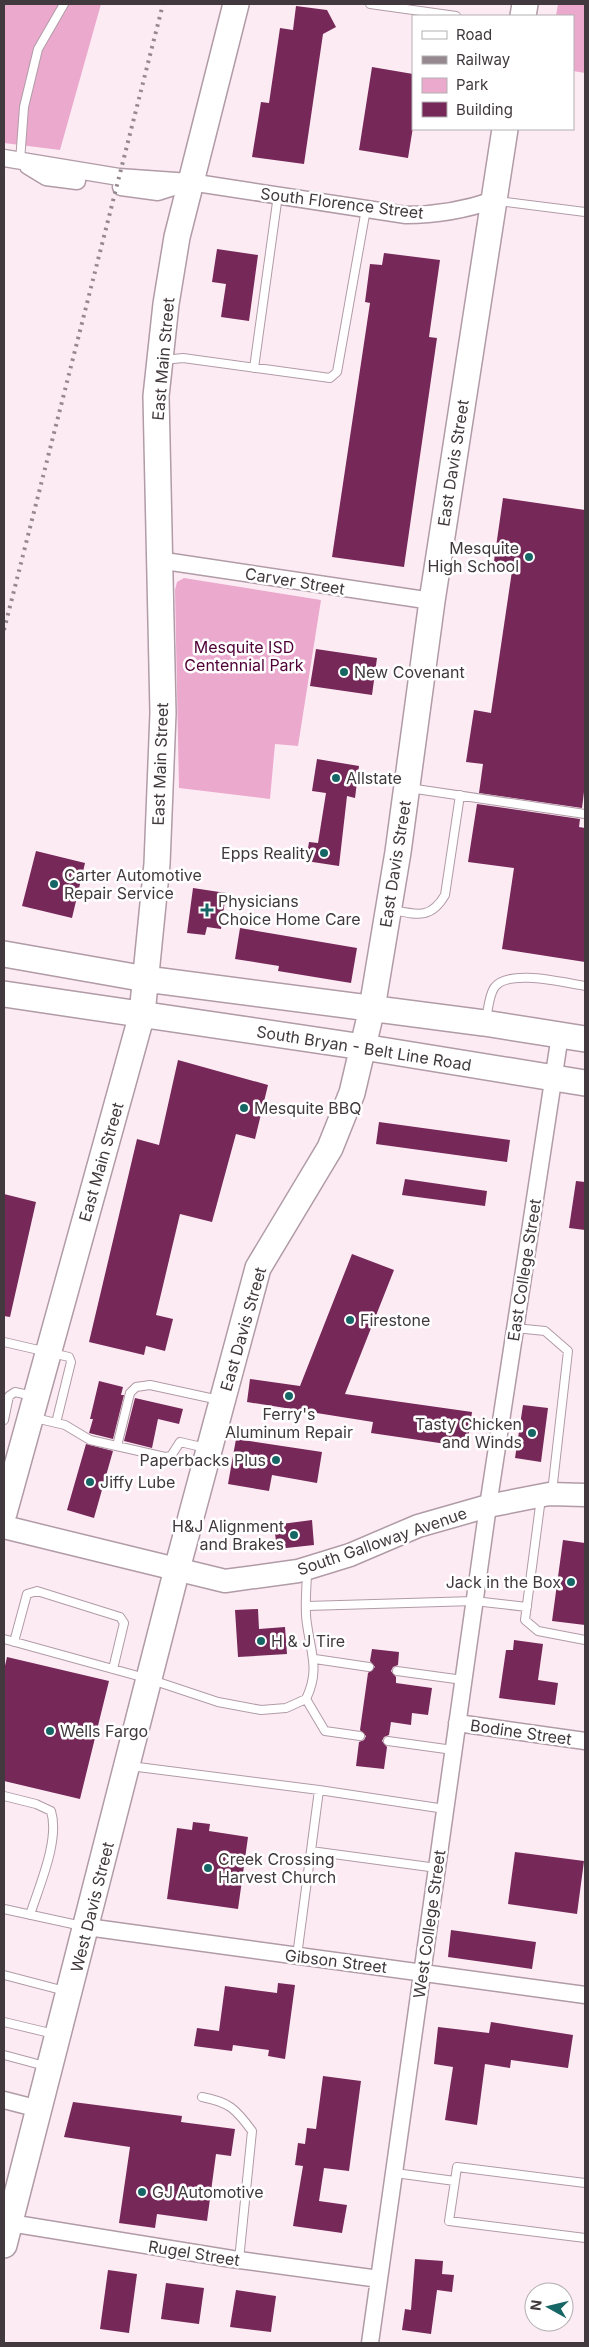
<svg xmlns="http://www.w3.org/2000/svg" width="589" height="2347" font-family="Inter,sans-serif">
<rect width="100%" height="100%" fill="#fdebf4"/>
<path fill="#eba9ce" d="M4 4H101L60 150 4 143Z
M558 4H585V73L573 71V16H556Z
M184 578 321 600 298 746 275 744 270 799 179 788 175 590 177 582Z"/>
<path fill="#762859" d="M296 6 327 10 336 27 323 34 304 164 252 157 261 102 269 103 280 28 293 30Z
M372 67 413 74V127L408 158 359 150Z
M217 249 258 255 249 321 221 317 226 284 212 282Z
M384 253 440 260 429 337 437 338 404 567 332 557 370 303 365 302 370 264 382 265Z
M503 498 585 510V784L582 808 479 793 483 764 466 762 474 710 491 713 512 571 493 568Z
M316 649 377 658 372 695 310 686Z
M317 759 359 766 355 798 347 796 339 866 306 861 309 842 318 843 326 793 312 791Z
M477 804 580 819 579 827 585 828V962L502 949 514 868 468 862Z
M36 851 85 863 72 918 22 906Z
M193 888 226 893 221 929 207 927 205 935 187 933Z
M240 928 357 948 351 983 278 971 279 966 235 959Z
M178 1060 268 1085 255 1139 236 1134 212 1222 180 1214 156 1315 173 1319 165 1351 146 1346 144 1355 89 1342 137 1139 159 1145Z
M379 1122 510 1140 507 1162 376 1144Z
M405 1179 487 1191 485 1206 402 1195Z
M576 1181 585 1182V1230L569 1228Z
M4 1194 36 1202 10 1317 4 1316Z
M352 1254 394 1270 345 1394 472 1412 467 1447 371 1433 373 1422 247 1402 250 1379 300 1386Z
M99 1381 123 1387 121 1395H124L113 1439 89 1433 93 1419H90Z
M135 1398 183 1409 179 1424 158 1419 152 1448 124 1441Z
M523 1405 548 1408 541 1462 515 1458Z
M236 1439 322 1452 317 1483 272 1475 269 1491 228 1484Z
M86 1444 113 1451 94 1518 67 1510Z
M312 1520 314 1545 277 1549 274 1525Z
M563 1540 585 1543V1625L552 1621Z
M258 1609 259 1629 285 1627 287 1654 238 1657 235 1610Z
M514 1640 543 1644 538 1680 558 1683 555 1705 499 1698 506 1650H513Z
M372 1649 399 1652 398 1665 393 1667 391 1671 396 1677V1683L432 1688 428 1715 412 1713 411 1725 391 1722 389 1735 384 1737 382 1741 387 1747 384 1769 356 1766 359 1742 364 1740 366 1736 360 1730 368 1673 375 1667 370 1661Z
M7 1657 109 1681 80 1799 4 1781V1670Z
M193 1822 210 1824 209 1831 248 1837 238 1909 167 1899 177 1828 192 1830Z
M515 1852 584 1861 577 1914 508 1904Z
M451 1930 536 1942 532 1969 448 1957Z
M278 1983 295 1985 285 2059 268 2056 269 2050 233 2045 232 2051 194 2046 197 2028 219 2031 225 1986 277 1993Z
M491 2022 573 2035 568 2068 511 2060 510 2068 485 2064 477 2125 445 2120 453 2067 434 2064 438 2027 489 2033Z
M323 2076 361 2081 349 2171 324 2168 319 2201 347 2205 342 2233 293 2226 303 2166 295 2165 298 2143 305 2144 307 2128 316 2129Z
M73 2102 182 2116 181 2122 235 2129 231 2156 216 2154 207 2221 157 2214 155 2228 119 2223 130 2147 64 2137Z
M415 2259 443 2261 442 2274 454 2275 452 2292 437 2290 431 2334 402 2330 405 2309 411 2310Z
M108 2270 137 2274 129 2333 100 2329Z
M166 2283 204 2288 199 2324 161 2319Z
M236 2290 276 2296 271 2332 230 2327Z"/>
<g fill="none" stroke-linecap="round" stroke-linejoin="round">
<defs>
<path id="lane" d="M370 4 456 16
M20 161 24 107 38 49 64 4
M498 201 585 212
M164 360 183 358 330 378 337 372 366 209
M254 368 278 195
M409 788 585 814
M393 910C418 915 431 919 445 895L460 795
M486 1019C488 1010 489 996 494 988 507 968 565 983 585 986
M515 1328 545 1331 568 1351 552 1492
M4 1342 69 1357 71 1362 56 1423
M35 1418 65 1425 90 1440 165 1457 171 1456 180 1442 206 1448
M4 1420 9 1396 15 1392 33 1396
M117 1446 130 1393 136 1387 150 1385 219 1400
M541 1498 525 1620 538 1631 585 1640
M307 1606 474 1601 527 1607
M4 1639 149 1679 218 1702 261 1710 286 1708 306 1699C320 1670 311 1654 307 1624 304 1607 307 1587 307 1570
M14 1642 27 1594 37 1591 120 1617 124 1623 113 1669
M315 1659 369 1667
M397 1671 463 1680
M306 1699 325 1731 360 1736
M388 1741 453 1750
M130 1766 319 1790 445 1809
M4 1796 36 1804 51 1811C60 1840 39 1886 30 1915
M311 1851 437 1868
M4 1909 82 1926
M297 1956 319 1790
M4 1975 65 1991
M4 2022 54 2034
M4 2055 45 2066
M202 2097C229 2102 236 2109 252 2131L239 2260
M395 2173 455 2181 457 2167 585 2183
M455 2181 449 2221 585 2238"/>
<path id="street" d="M4 158 119 177 190 182 406 215C437 215 465 210 494 200
M28 166 46 177 77 181
M121 187 158 192 183 184
M158 560 432 601
M457 1723 585 1741
M87 1927 585 1995
M4 2100 39 2109
M10 2223 232 2259 379 2279
M370 2343 488 1506 560 1035"/>
<path id="secondary" d="M4 1527 225 1581 298 1571 350 1555 418 1526 488 1506 549 1494 585 1495"/>
<path id="primary" d="M523 16 525 4
M4 954 146 979 484 1023 585 1039
M4 994 363 1047 585 1083
M4 1513 142 1014 157 864 163 713 156 396 166 304 177 237 236 4
M4 2245 177 1569 258 1268 330 1148 352 1093 372 1008 398 852 432 601 505 129"/>
</defs>
<use href="#lane" stroke="#b09ba6" stroke-width="10"/>
<use href="#street" stroke="#b09ba6" stroke-width="19"/>
<use href="#secondary" stroke="#b09ba6" stroke-width="25"/>
<use href="#primary" stroke="#b09ba6" stroke-width="28"/>
<use href="#lane" stroke="#fff" stroke-width="8"/>
<use href="#street" stroke="#fff" stroke-width="16"/>
<use href="#secondary" stroke="#fff" stroke-width="22"/>
<use href="#primary" stroke="#fff" stroke-width="25"/>
<path stroke="#95898f" stroke-width="4" stroke-dasharray="2.5 5" stroke-linecap="butt" d="M4 630 163 4"/>
</g>
<g fill="#176666" stroke="#fff" stroke-width="2">
<circle cx="529" cy="557" r="5"/>
<circle cx="344" cy="672" r="5"/>
<circle cx="336" cy="778" r="5"/>
<circle cx="324" cy="853" r="5"/>
<circle cx="54" cy="884" r="5"/>
<path d="M204.5 902.5h5v5h5v5h-5v5h-5v-5h-5v-5h5z"/>
<circle cx="244" cy="1108" r="5"/>
<circle cx="350" cy="1320" r="5"/>
<circle cx="289" cy="1396" r="5"/>
<circle cx="532" cy="1433" r="5"/>
<circle cx="276" cy="1460" r="5"/>
<circle cx="90" cy="1482" r="5"/>
<circle cx="294" cy="1535" r="5"/>
<circle cx="571" cy="1582" r="5"/>
<circle cx="261" cy="1641" r="5"/>
<circle cx="50" cy="1731" r="5"/>
<circle cx="208" cy="1868" r="5"/>
<circle cx="142" cy="2192" r="5"/>
</g>
<g text-anchor="middle" stroke-width="5" stroke-linejoin="round" paint-order="stroke">
<g font-size="16" fill="#41393d" stroke="#fff">
<text transform="translate(342 203) rotate(7)" y="6">South Florence Street</text>
<text transform="translate(163 359) rotate(-85)" y="6">East Main Street</text>
<text transform="translate(453 463) rotate(-81)" y="6">East Davis Street</text>
<text transform="translate(295 581) rotate(9)" y="6">Carver Street</text>
<text transform="translate(160 764) rotate(-88)" y="6">East Main Street</text>
<text transform="translate(395 864) rotate(-81)" y="6">East Davis Street</text>
<text transform="translate(364 1048) rotate(9)" y="6">South Bryan - Belt Line Road</text>
<text transform="translate(101 1162) rotate(-74)" y="6">East Main Street</text>
<text transform="translate(524 1270) rotate(-81)" y="6">East College Street</text>
<text transform="translate(243 1329) rotate(-74)" y="6">East Davis Street</text>
<text transform="translate(382 1541) rotate(-19)" y="6">South Galloway Avenue</text>
<text transform="translate(521 1732) rotate(8)" y="6">Bodine Street</text>
<text transform="translate(92 1907) rotate(-76)" y="6">West Davis Street</text>
<text transform="translate(429 1924) rotate(-82)" y="6">West College Street</text>
<text transform="translate(336 1961) rotate(7)" y="6">Gibson Street</text>
<text transform="translate(194 2253) rotate(9)" y="6">Rugel Street</text>
</g>
<g font-size="16" fill="#41393d" stroke="#fff" text-anchor="start">
<text x="519" y="554" text-anchor="end">Mesquite<tspan x="519" dy="18">High School</tspan></text>
<text x="354" y="678">New Covenant</text>
<text x="346" y="784">Allstate</text>
<text x="314" y="859" text-anchor="end">Epps Reality</text>
<text x="64" y="881">Carter Automotive<tspan x="64" dy="18">Repair Service</tspan></text>
<text x="218" y="907">Physicians<tspan x="218" dy="18">Choice Home Care</tspan></text>
<text x="254" y="1114">Mesquite BBQ</text>
<text x="360" y="1326">Firestone</text>
<text x="289" y="1420" text-anchor="middle">Ferry's<tspan x="289" dy="18">Aluminum Repair</tspan></text>
<text x="522" y="1430" text-anchor="end">Tasty Chicken<tspan x="522" dy="18">and Winds</tspan></text>
<text x="266" y="1466" text-anchor="end">Paperbacks Plus</text>
<text x="100" y="1488">Jiffy Lube</text>
<text x="284" y="1532" text-anchor="end">H&amp;J Alignment<tspan x="284" dy="18">and Brakes</tspan></text>
<text x="561" y="1588" text-anchor="end">Jack in the Box</text>
<text x="271" y="1647">H &amp; J Tire</text>
<text x="60" y="1737">Wells Fargo</text>
<text x="218" y="1865">Creek Crossing<tspan x="218" dy="18">Harvest Church</tspan></text>
<text x="152" y="2198">GJ Automotive</text>
</g>
<g font-size="16" fill="#4f0037" stroke="#fff">
<text x="244" y="653">Mesquite ISD<tspan x="244" dy="18">Centennial Park</tspan></text>
</g>
</g>
<rect width="589" height="2347" fill="none" stroke="#41393d" stroke-width="10"/>
<rect x="412" y="15" width="162" height="115" fill="#ffffff" stroke="#b3b0b1"/>
<rect x="422" y="31" width="25" height="8" fill="#ffffff" stroke="#b3b0b1"/>
<text x="456" y="40" font-size="15" fill="#41393d">Road</text>
<rect x="422" y="56" width="25" height="8" fill="#95898f" stroke="#b3b0b1"/>
<text x="456" y="65" font-size="15" fill="#41393d">Railway</text>
<rect x="422" y="78" width="25" height="15" fill="#eba9ce" stroke="#b3b0b1"/>
<text x="456" y="90" font-size="15" fill="#41393d">Park</text>
<rect x="422" y="102" width="25" height="15" fill="#762859" stroke="#b3b0b1"/>
<text x="456" y="115" font-size="15" fill="#41393d">Building</text>
<g transform="translate(549 2307) rotate(278)"><circle r="24" fill="#ffffff" stroke="#b3b0b1"/>
<path d="M0-4L9 19L0 12L-9 19Z" fill="#176666"/>
<text y="-8" font-size="14" font-weight="bold" text-anchor="middle" fill="#41393d">N</text>
</g>
</svg>
